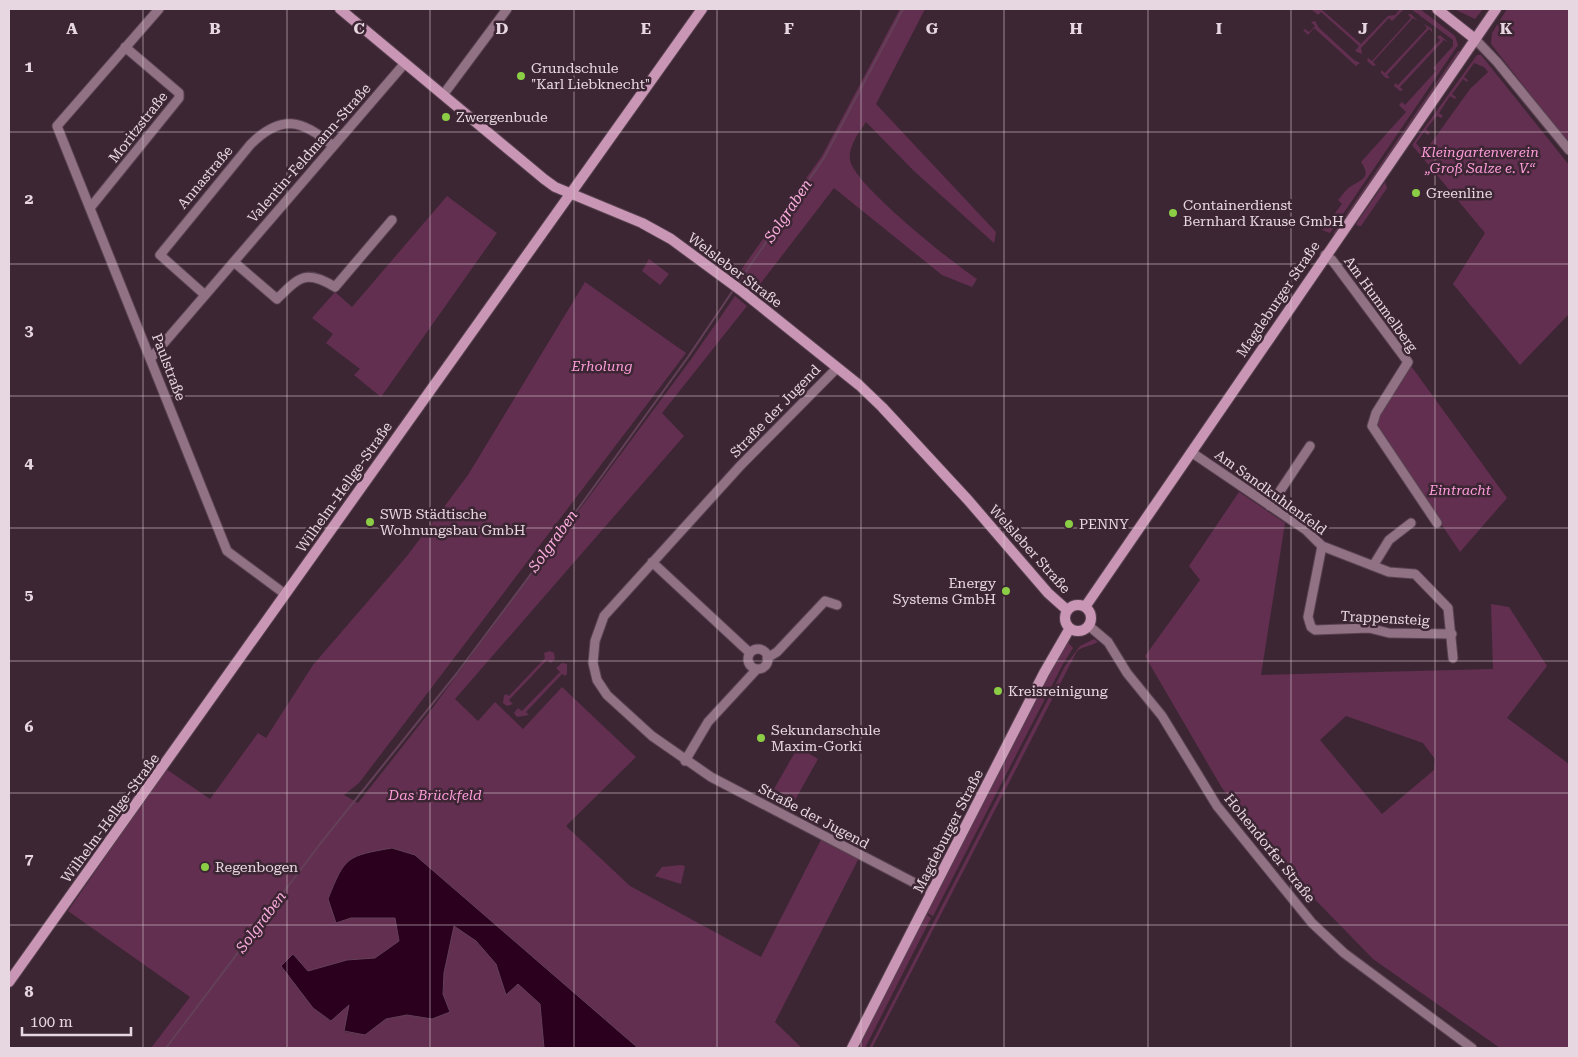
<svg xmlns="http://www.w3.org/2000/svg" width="1578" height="1057" font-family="'Roboto Serif',serif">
<rect width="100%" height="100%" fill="#3d2634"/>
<path fill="#622f50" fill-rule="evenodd" d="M900 9H925L876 104 996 232 994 243 914 171 866 122C859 132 848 147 850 160 854 185 953 263 977 279L972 287 942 275 834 188 754 292 736 277 822 156Z
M1311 9H1321L1361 44 1388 16 1395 15 1400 9H1404L1392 21 1389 18 1361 48 1362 54 1355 51 1359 46 1321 12 1318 15Z
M1411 9H1420L1455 36 1458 45 1330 233 1322 230 1342 204 1338 200C1342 196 1345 190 1350 187 1359 180 1373 179 1361 162L1406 112 1399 105 1402 102 1405 105 1436 71 1433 68 1453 46V40Z
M1454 9H1483L1475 19Z
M1507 9H1569V144L1491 44 1492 33Z
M1408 14H1411L1418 21 1413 18 1373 62 1376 65 1373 66 1367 61 1368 58 1372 61 1411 18Z
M1315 21 1319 28 1354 60 1360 63 1356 66 1314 28 1308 35 1303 30 1305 29 1309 32 1315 26 1311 22Z
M1424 24 1432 29V32L1429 29 1387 75 1390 78H1386L1381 73V70L1385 73 1427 28Z
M1440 35 1448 42 1444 40 1400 87 1403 90 1400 91 1394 86 1395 83 1398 85 1440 40 1437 37Z
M1458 51H1461L1337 233 1333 234Z
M1477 55H1481L1569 165V314L1520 365 1453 284 1485 233 1412 145ZM1474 63 1484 67 1488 72 1470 89 1424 153 1416 143 1424 132 1428 135 1430 133 1426 129 1437 116 1441 118 1443 116 1439 113 1450 96 1455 99 1456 97 1452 94 1463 79 1467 82 1468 80 1464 77Z
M1385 182 1387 188 1361 226H1358L1356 224Z
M447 196 497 233 381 397 354 375 360 369 326 343 333 334 312 318 335 292 352 307Z
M649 259 669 274 660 285 642 271Z
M585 282 686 353 359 783 344 795 358 803 428 714 692 358 735 296 747 306 662 413 684 436 455 699 478 721 495 702 523 729 562 687 636 757 566 826 630 886 761 957 824 834 861 854 775 1022 802 1048H638L415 855 392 848 336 923 351 918H395L399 941 375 958 347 960 308 972 282 967 313 1008 330 1021 349 1005 344 1032 365 1035 386 1019 407 1015 432 1019 450 1012 443 994 444 973 454 926 476 941 496 964 506 995 518 983 541 1004 544 1048H151L190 997 68 911 166 769 210 799 258 733 266 738 313 665 407 556 468 475Z
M1411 366 1507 498 1460 552 1375 425 1378 415Z
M1239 492 1285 523 1261 675 1493 669 1491 604 1509 607 1547 666 1507 718 1569 764V1048H1500L1373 959 1298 882 1222 788 1145 656 1200 580 1189 566ZM1346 716 1423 743 1435 759 1434 770 1382 814 1320 740Z
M1094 639 1098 642C1091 646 1084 646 1077 651L872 1048H869L1065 666 1080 646Z
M1068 642 1073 648 1063 664 933 916 927 913 1049 672Z
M550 651 554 653 555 659 551 663 547 660 509 700 513 704 507 706 503 703 504 696 506 694 509 696 545 658 544 653Z
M562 663 567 664V674L565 676 562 674 526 712 529 715 517 717 514 713 518 708 522 711 560 672 556 668Z
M798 747 818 759 795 800 774 789Z
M681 865 685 866 681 884 655 876 662 867Z
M926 914 931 918 865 1048H857Z"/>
<path fill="#2a001e" stroke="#634058" d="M392 848 415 855 638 1048H544L540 1004 518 984 506 995 496 964 476 941 454 926 444 973 443 994 450 1012 432 1019 407 1015 386 1019 365 1035 344 1031 349 1005 331 1021 313 1008 281 966 293 954 308 971 347 960 375 958 399 941 395 918H351L336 923 328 899C345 856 347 856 392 848Z"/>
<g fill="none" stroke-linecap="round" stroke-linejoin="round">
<path stroke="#634058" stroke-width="2" d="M738 283 824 158 903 9
M166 1048 320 844 457 673 525 582 688 357 734 289"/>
<defs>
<path id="street" d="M159 9 57 126 227 551 285 594
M1475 39 1497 62 1569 150
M443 95 507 9
M90 208 179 98V93L125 47
M1325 255 1332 260 1408 362 1376 413 1372 426 1437 523
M234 262 277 299C299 277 306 269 335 287L392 220
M205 295 160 255 250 145C281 113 303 120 333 146
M151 358 405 63
M837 368 741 465 604 616 595 641 593 663 597 680 607 695 652 736 711 777 932 892
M1191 452 1306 530 1322 546 1389 572 1415 574 1448 608 1453 658
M1270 506 1310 446
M1322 546 1308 617 1311 627 1315 630 1369 628 1389 633 1452 634
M652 562 750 653
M1373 566 1389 540 1411 523
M1089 626 1108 642 1127 673 1162 716 1217 806 1312 923 1344 953 1472 1048
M748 659a10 10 0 1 1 20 0a10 10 0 1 1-20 0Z
M767 658 777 652 825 601 837 605
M685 761 708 722 757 669"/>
<path id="secondary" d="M340 9 544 179 555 187 642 223 671 239 743 292 859 385 882 407 968 500 1048 593 1067 610
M1437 9 1475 39
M1065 618a13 13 0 1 1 26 0a13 13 0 1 1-26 0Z
M1085 607 1496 9
M9 982 702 9
M852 1048 1044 673 1070 628"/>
</defs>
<use href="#street" stroke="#584250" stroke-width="11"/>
<use href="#secondary" stroke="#584250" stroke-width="12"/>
<use href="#street" stroke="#917184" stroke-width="9"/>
<use href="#secondary" stroke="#c997b5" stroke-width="10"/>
</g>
<path fill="none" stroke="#e7d7e0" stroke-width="1" stroke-opacity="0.55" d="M143 9V1048M287 9V1048M430 9V1048M574 9V1048M717 9V1048M861 9V1048M1004 9V1048M1148 9V1048M1291 9V1048M1435 9V1048M9 132H1569M9 264H1569M9 396H1569M9 528H1569M9 661H1569M9 793H1569M9 925H1569"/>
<g fill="#8bce46" stroke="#3d2634" stroke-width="2">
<circle cx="521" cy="76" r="5"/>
<circle cx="446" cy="117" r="5"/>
<circle cx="1416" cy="193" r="5"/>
<circle cx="1173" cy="213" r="5"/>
<circle cx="370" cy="522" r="5"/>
<circle cx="1069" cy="524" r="5"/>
<circle cx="1006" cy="591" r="5"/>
<circle cx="998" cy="691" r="5"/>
<circle cx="761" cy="738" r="5"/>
<circle cx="205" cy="867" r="5"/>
</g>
<g text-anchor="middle" stroke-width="5" stroke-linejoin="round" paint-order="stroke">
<g font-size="14" fill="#e7d7e0" stroke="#3d2634" text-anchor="start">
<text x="531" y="73">Grundschule<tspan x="531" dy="16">"Karl Liebknecht"</tspan></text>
<text x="456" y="122">Zwergenbude</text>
<text x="1426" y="198">Greenline</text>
<text x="1183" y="210">Containerdienst<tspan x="1183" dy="16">Bernhard Krause GmbH</tspan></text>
<text x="380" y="519">SWB Städtische<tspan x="380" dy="16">Wohnungsbau GmbH</tspan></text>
<text x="1079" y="529">PENNY</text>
<text x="996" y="588" text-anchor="end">Energy<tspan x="996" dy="16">Systems GmbH</tspan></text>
<text x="1008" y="696">Kreisreinigung</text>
<text x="771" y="735">Sekundarschule<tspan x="771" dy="16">Maxim-Gorki</tspan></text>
<text x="215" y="872">Regenbogen</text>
</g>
<g font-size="14" fill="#e7d7e0" stroke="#3d2634">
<text transform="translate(138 127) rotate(-52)" y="5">Moritzstraße</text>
<text transform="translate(309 153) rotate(-49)" y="5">Valentin-Feldmann-Straße</text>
<text transform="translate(205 177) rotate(-50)" y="5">Annastraße</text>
<text transform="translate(735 270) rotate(37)" y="5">Welsleber Straße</text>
<text transform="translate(1278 299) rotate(-56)" y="5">Magdeburger Straße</text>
<text transform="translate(1381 304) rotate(54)" y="5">Am Hummelberg</text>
<text transform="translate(169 367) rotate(69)" y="5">Paulstraße</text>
<text transform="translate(775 411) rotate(-46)" y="5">Straße der Jugend</text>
<text transform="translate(344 487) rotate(-55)" y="5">Wilhelm-Hellge-Straße</text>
<text transform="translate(1271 492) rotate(36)" y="5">Am Sandkuhlenfeld</text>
<text transform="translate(1030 549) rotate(48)" y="5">Welsleber Straße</text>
<text transform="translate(1385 618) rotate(3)" y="5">Trappensteig</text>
<text transform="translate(814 816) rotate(28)" y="5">Straße der Jugend</text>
<text transform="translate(110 818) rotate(-54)" y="5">Wilhelm-Hellge-Straße</text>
<text transform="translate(948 831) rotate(-63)" y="5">Magdeburger Straße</text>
<text transform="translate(1270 848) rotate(51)" y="5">Hohendorfer Straße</text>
</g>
<g font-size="14" font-style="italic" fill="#fc9cd9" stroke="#3d2634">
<text x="1480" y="157">Kleingartenverein<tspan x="1480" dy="16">„Groß Salze e. V.“</tspan></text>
<text x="602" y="371">Erholung</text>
<text x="1460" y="495">Eintracht</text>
<text x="435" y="800">Das Brückfeld</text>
</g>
<g font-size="15" font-style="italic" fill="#fbadde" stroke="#3d2634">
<text transform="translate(788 211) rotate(-56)" y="5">Solgraben</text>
<text transform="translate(553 541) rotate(-54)" y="5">Solgraben</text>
<text transform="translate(261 922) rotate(-53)" y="5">Solgraben</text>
</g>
</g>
<g font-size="16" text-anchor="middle" font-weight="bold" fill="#e7d7e0" stroke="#3d2634" stroke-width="5" stroke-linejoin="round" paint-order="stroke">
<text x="72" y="34">A</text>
<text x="215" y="34">B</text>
<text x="359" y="34">C</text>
<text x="502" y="34">D</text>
<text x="646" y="34">E</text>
<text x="789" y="34">F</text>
<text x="932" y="34">G</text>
<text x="1076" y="34">H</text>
<text x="1219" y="34">I</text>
<text x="1363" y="34">J</text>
<text x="1506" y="34">K</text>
<text x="29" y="72">1</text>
<text x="29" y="204">2</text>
<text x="29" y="336">3</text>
<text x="29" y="468">4</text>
<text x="29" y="600">5</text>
<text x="29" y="732">6</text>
<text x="29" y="864">7</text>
<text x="29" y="997">8</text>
</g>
<rect width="1578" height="1057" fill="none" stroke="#e7d7e0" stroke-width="20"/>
<path d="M22 1027v8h109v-8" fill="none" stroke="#e7d7e0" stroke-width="2.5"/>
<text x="30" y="1027" font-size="15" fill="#e7d7e0" stroke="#3d2634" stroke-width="4" paint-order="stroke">100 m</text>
</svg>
